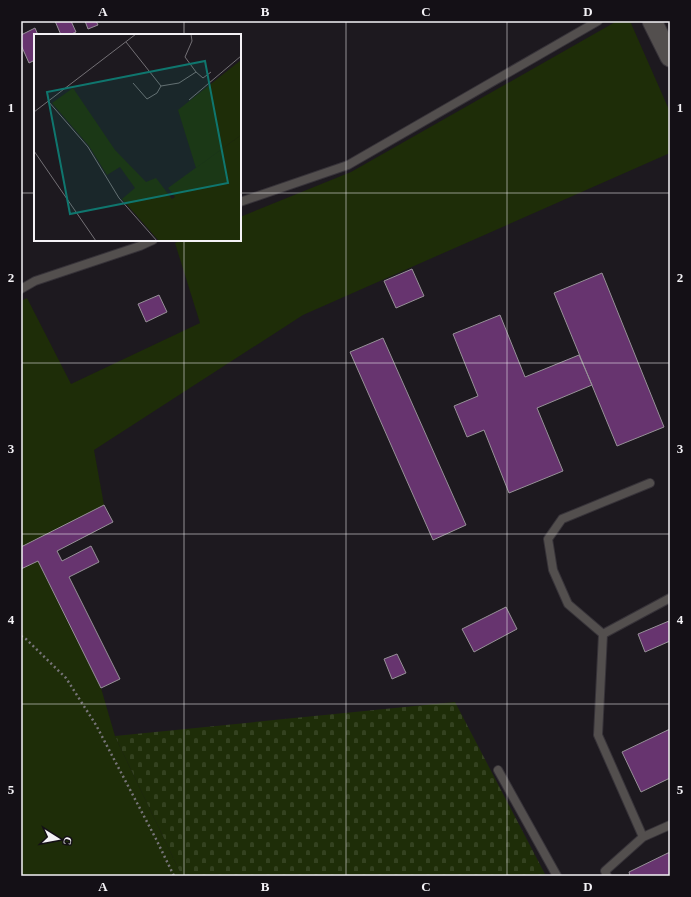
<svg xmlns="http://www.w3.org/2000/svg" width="691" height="897" font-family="'Times New Roman',serif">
<defs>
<pattern id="cemetery-stones" width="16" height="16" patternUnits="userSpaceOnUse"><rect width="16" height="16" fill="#1e2d08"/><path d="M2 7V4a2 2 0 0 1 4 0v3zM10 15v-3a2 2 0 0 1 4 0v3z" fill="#344220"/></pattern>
</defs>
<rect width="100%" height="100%" fill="#1d191f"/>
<path fill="#1e2d08" d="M617 21H630L670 112V153L303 315 94 450 104 505 21 547V301L27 298 71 384 200 323 175 243 182 240H240V217L351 172Z
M38 561 101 688 115 736 182 876H21V569Z"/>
<path fill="url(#cemetery-stones)" d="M455 702 546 876H182L115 736Z"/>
<path fill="#67346f" stroke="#979198" d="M55 21H71L76 32 69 35H61Z
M85 21H96L98 25 88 29Z
M35 28 38 35H35V60L29 63 21 45V35Z
M412 269 424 296 396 308 384 281Z
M602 273 664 427 617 446 554 293Z
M159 295 167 312 146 322 138 304Z
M500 315 525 377 579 355 592 385 537 408 563 471 509 493 484 430 467 437 454 406 478 396 453 334Z
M383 338 466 525 433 540 350 352Z
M104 505 113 522 57 551 62 561 91 546 99 562 69 577 120 679 101 688 38 561 21 569V547Z
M506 607 517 629 474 652 462 629Z
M669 621 670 641 645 652 638 634Z
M397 654 406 673 392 679 384 659Z
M670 729V778L641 792 622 752Z
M670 852V876H630L629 872Z"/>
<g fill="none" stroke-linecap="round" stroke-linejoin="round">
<defs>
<path id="service" d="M240 202 348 165 598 21
M21 289 35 281 140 246 153 240
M650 483 562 519 548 539 553 570 568 604 603 634 670 598
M603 634 598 735 643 837 670 825
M498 770 557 876
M607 876 605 871 643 837"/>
<path id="tertiary" d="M652 21 670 57"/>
</defs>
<use href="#service" stroke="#373339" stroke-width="10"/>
<use href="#tertiary" stroke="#373339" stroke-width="21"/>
<path stroke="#777479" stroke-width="2.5" stroke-dasharray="2 3" stroke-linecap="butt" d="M21 636 26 639 66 678 96 725 156 839 174 876"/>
<use href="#service" stroke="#534f4e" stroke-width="8"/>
<use href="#tertiary" stroke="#534f4e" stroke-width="19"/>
</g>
<path fill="none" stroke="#f4f2f6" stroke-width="1" stroke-opacity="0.55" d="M184 21V35M346 21V876M507 21V876M21 193H35M240 193H670M184 240V876M21 363H670M21 534H670M21 704H670"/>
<g transform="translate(34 34)">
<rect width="207" height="207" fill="#1d191f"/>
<path d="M39 54 81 116 112 148 122 144 138 165 141 163 134 154 207 101V206L125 207 88 165 101 154 86 133 73 141 55 112 18 69Z" fill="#1e2d08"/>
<path d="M207 26V101L162 134 144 76Z" fill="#1e2d08"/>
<path fill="none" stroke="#737075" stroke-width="1" d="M92 8 127 52 123 59 113 65 99 49M162 38 169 44 177 38M127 52 145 49 162 38 151 23 158 7 157 0M155 66 207 22M14 67 54 113 85 164 123 207M0 78 102 0M0 117 62 207"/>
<path fill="#0f766e" fill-opacity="0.15" stroke="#0f766e" stroke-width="2" d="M171 27 194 149 36 180 13 58Z"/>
<rect width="207" height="207" fill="none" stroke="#f4f2f6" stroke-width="2"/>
</g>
<rect width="691" height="897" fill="none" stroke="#141016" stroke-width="44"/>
<g transform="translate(58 839) rotate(101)" stroke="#141016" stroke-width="3" paint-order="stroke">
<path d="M0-3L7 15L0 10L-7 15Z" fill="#f4f2f6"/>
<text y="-6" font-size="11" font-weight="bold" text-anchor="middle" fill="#f4f2f6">С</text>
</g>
<rect x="22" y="22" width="647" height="853" fill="none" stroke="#f4f2f6" stroke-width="1.5"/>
<g font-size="13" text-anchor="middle" font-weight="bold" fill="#f4f2f6">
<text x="103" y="16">A</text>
<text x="265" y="16">B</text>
<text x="426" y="16">C</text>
<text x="588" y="16">D</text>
<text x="11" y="112">1</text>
<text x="680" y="112">1</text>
<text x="11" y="282">2</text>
<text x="680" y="282">2</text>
<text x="11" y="453">3</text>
<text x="680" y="453">3</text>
<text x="11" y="624">4</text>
<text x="680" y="624">4</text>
<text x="11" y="794">5</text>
<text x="680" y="794">5</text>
<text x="103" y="891">A</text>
<text x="265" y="891">B</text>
<text x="426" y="891">C</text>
<text x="588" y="891">D</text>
</g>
</svg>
